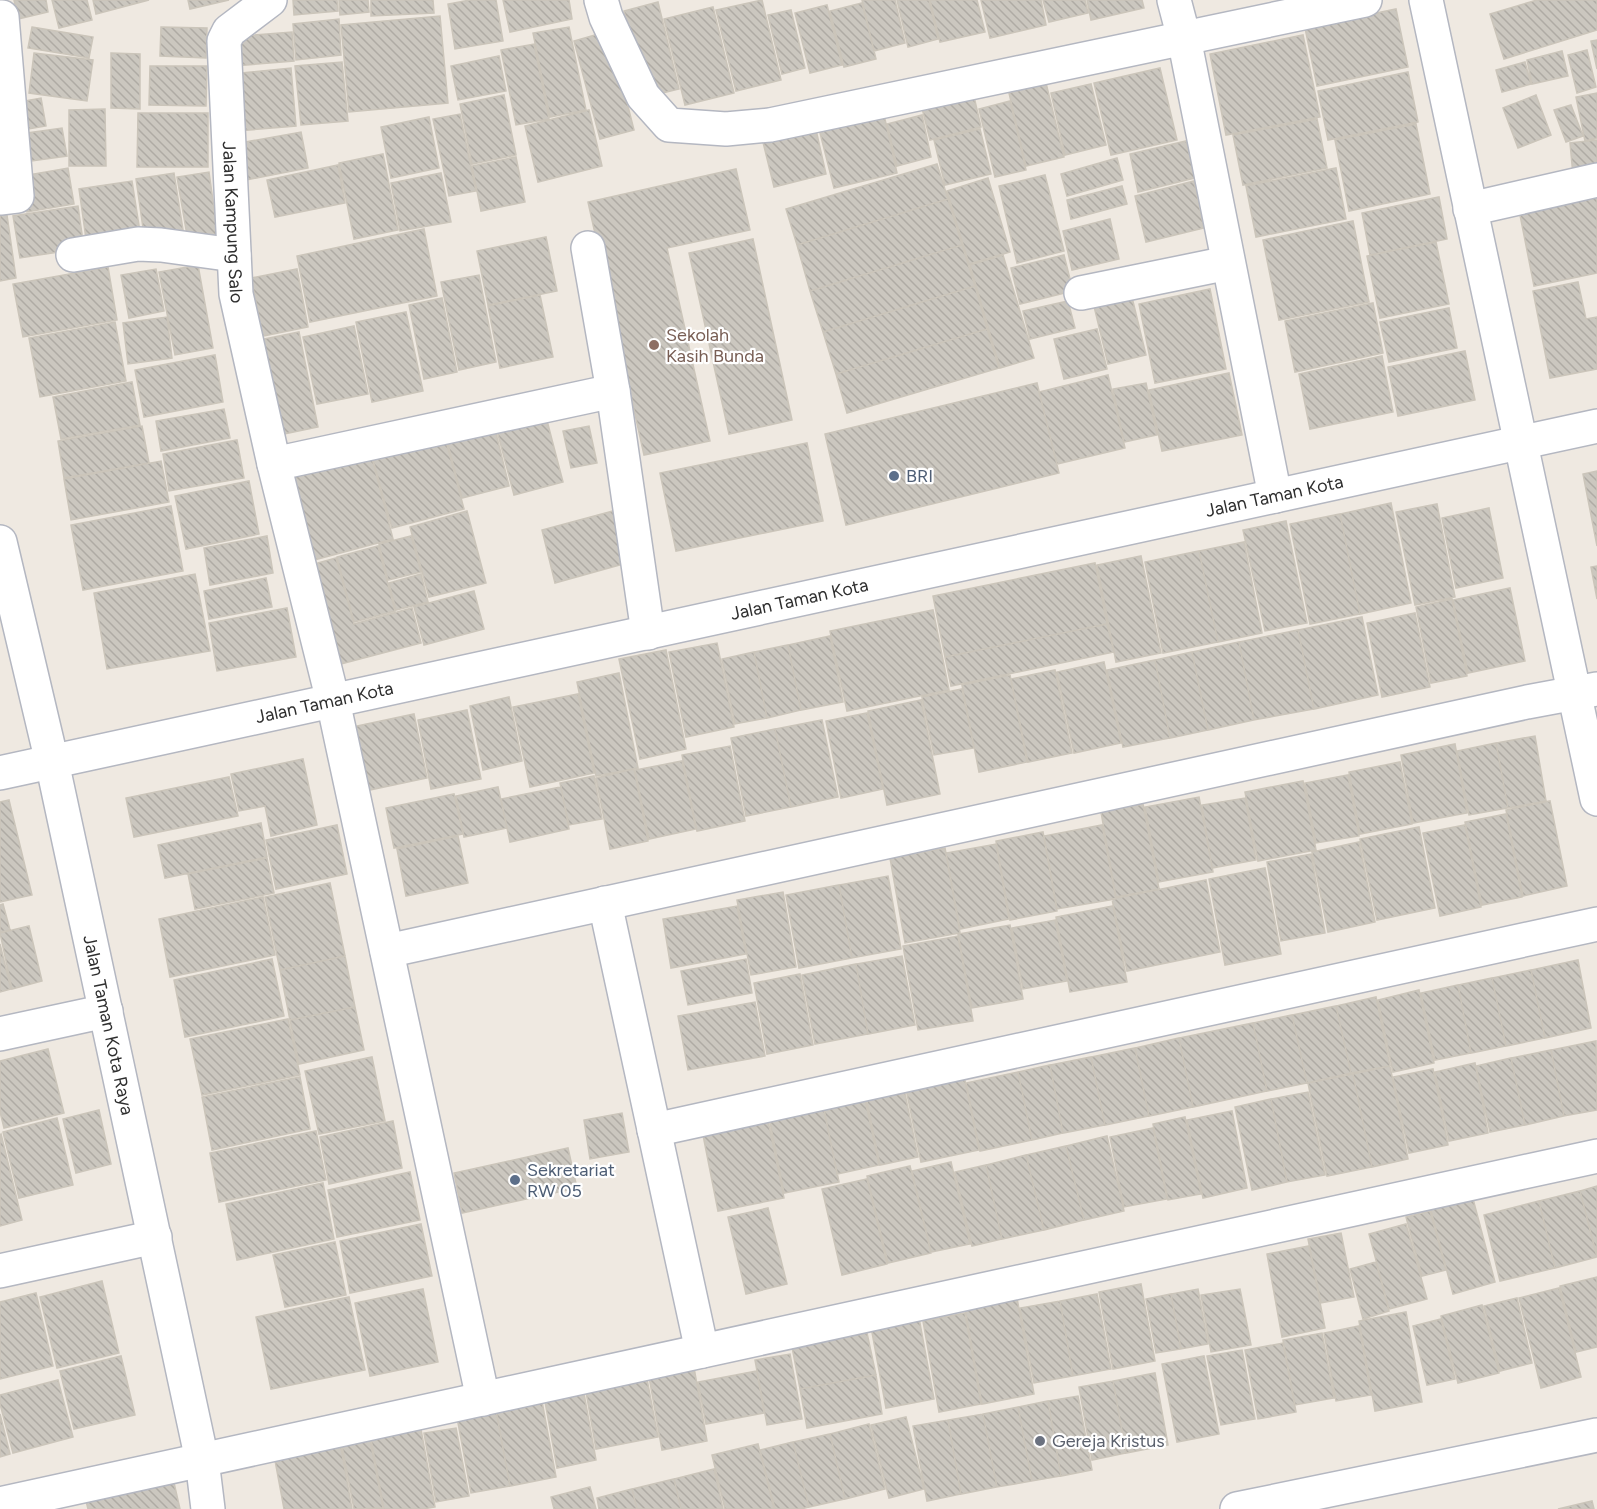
<svg xmlns="http://www.w3.org/2000/svg" width="1597" height="1509" font-family="Figtree,sans-serif">
<defs>
<pattern id="building-back-hatch" width="6" height="6" patternUnits="userSpaceOnUse" patternTransform="scale(1.5)"><rect width="6" height="6" fill="#cbc7bf"/><path d="M-1 5l2 2M0 0l6 6M5-1l2 2" fill="none" stroke="#afaba4"/></pattern>
</defs>
<rect width="100%" height="100%" fill="#efe9e1"/>
<path fill="url(#building-back-hatch)" stroke="#cbc5ba" stroke-width="1.5" d="M14 0H46L48 12 18 19Z
M52 0H87L92 20 59 28Z
M93 0H149L96 14Z
M188 0H229L190 9Z
M293 0H337L338 11 294 15Z
M339 0H368L369 12 340 15Z
M371 0H433L434 13 371 16Z
M470 0H496L503 41 455 49 448 4Z
M503 0H569L572 19 510 32Z
M762 0 781 80 736 91 716 10Z
M862 0H895L905 43 874 51Z
M897 0H929L938 39 908 47Z
M930 0H977L985 32 940 42Z
M981 0H1041L1046 25 990 38Z
M1043 0H1085L1088 13 1049 22Z
M1087 0H1142L1144 8 1091 20Z
M1537 0H1597V30L1504 59 1490 14Z
M658 2 679 89 646 97 624 11Z
M862 3 876 59 844 67 830 11Z
M827 5 842 65 810 73 795 13Z
M713 7 734 93 685 105 664 19Z
M1396 9 1408 67 1317 86 1305 28Z
M791 10 805 68 782 74 768 15Z
M440 16 448 103 349 112 341 25Z
M339 19 341 55 296 60 293 24Z
M32 27 93 37 89 58 28 48Z
M161 27 207 28 206 58 160 56Z
M569 27 586 110 550 117 533 33Z
M609 31 634 130 600 139 574 41Z
M292 32 294 61 234 66 231 37Z
M1303 35 1320 117 1226 135 1210 54Z
M1597 40V69L1591 41Z
M534 44 549 119 516 125 501 50Z
M1587 50 1596 87 1577 93 1568 55Z
M1562 51 1568 76 1532 84 1527 60Z
M34 53 93 60 87 101 29 93Z
M111 53 140 54V109L111 108Z
M499 56 506 91 458 100 451 66Z
M342 62 348 121 301 125 295 66Z
M1525 62 1531 84 1502 92 1496 70Z
M150 66H207L206 106 149 105Z
M291 68 296 126 237 131 232 74Z
M1160 68 1177 140 1111 155 1094 83Z
M1408 72 1418 122 1328 140 1318 91Z
M1046 83 1064 157 1026 166 1009 93Z
M1091 84 1106 145 1065 155 1051 93Z
M972 88 981 127 930 140 920 100Z
M1597 93V138L1585 141 1576 97Z
M504 95 516 155 472 164 460 104Z
M1536 95 1551 135 1518 148 1503 108Z
M41 98 46 126 17 131 13 103Z
M1010 101 1026 170 995 177 979 109Z
M1571 105 1583 136 1566 142 1554 110Z
M882 106 897 173 834 188 817 121Z
M105 109 106 166H69V110Z
M589 110 602 166 538 182 525 126Z
M138 113H208V167H137Z
M460 114 476 191 449 196 433 119Z
M922 115 931 157 897 166 887 124Z
M429 117 439 168 391 178 381 127Z
M1317 119 1327 168 1243 185 1233 135Z
M814 121 826 174 774 187 761 134Z
M1416 124 1430 194 1349 211 1335 140Z
M62 128 67 156 17 163 13 135Z
M980 129 991 174 945 185 934 140Z
M301 132 308 168 241 181 234 144Z
M1597 140V173L1573 175 1570 143Z
M1186 141 1195 178 1138 192 1130 154Z
M383 154 398 230 354 239 339 163Z
M516 157 525 202 481 211 472 166Z
M1117 158 1123 180 1067 196 1061 174Z
M937 164 948 199 797 245 786 209Z
M338 165 345 203 275 217 267 180Z
M68 168 74 204 27 212 22 176Z
M1336 168 1346 219 1256 237 1246 186Z
M736 169 750 230 667 248 710 441 644 455 588 202Z
M209 172 219 244 189 247 177 177Z
M174 173 184 236 145 242 136 179Z
M441 173 451 222 400 231 391 183Z
M1045 175 1064 251 1017 263 999 186Z
M988 178 1010 252 969 264 947 191Z
M132 181 141 238 87 246 79 189Z
M1194 181 1204 228 1146 242 1135 196Z
M1122 186 1127 204 1071 219 1067 200Z
M1597 191V273L1534 286 1518 205Z
M1439 197 1447 239 1370 255 1362 213Z
M948 199 962 245 810 291 797 245Z
M78 206 84 248 20 258 13 216Z
M6 208 16 278 0 281V209Z
M1110 219 1119 259 1072 270 1063 231Z
M1353 221 1369 302 1279 320 1263 240Z
M424 229 437 296 310 322 297 256Z
M546 237 557 291 488 305 477 251Z
M753 239 792 420 729 434 689 253Z
M1436 242 1449 304 1380 318 1367 256Z
M962 245 975 286 823 332 810 291Z
M1003 255 1034 358 1000 368 970 265Z
M1064 255 1073 291 1020 304 1011 268Z
M198 265 213 348 175 355 159 272Z
M108 267 117 320 23 337 13 284Z
M156 269 164 311 129 318 121 275Z
M297 269 308 327 263 336 251 278Z
M479 275 496 362 459 370 441 282Z
M1578 282 1586 319 1597 317V369L1550 378 1533 291Z
M975 286 987 329 836 374 823 332Z
M1130 289 1146 355 1108 364 1092 298Z
M1210 289 1226 369 1155 383 1139 304Z
M540 295 553 357 500 368 488 306Z
M442 298 457 372 424 379 409 305Z
M1068 301 1075 328 1030 339 1023 311Z
M1373 303 1383 353 1295 372 1285 321Z
M1449 308 1457 348 1389 362 1380 322Z
M406 312 423 391 372 402 356 322Z
M167 317 172 358 128 364 123 323Z
M115 322 126 381 40 397 29 338Z
M354 326 368 394 317 404 303 337Z
M987 329 999 368 847 413 836 374Z
M1097 329 1107 369 1064 379 1054 339Z
M299 332 318 427 279 435 259 340Z
M1465 351 1475 400 1398 416 1388 367Z
M215 355 223 402 144 417 135 370Z
M1382 356 1393 412 1310 429 1299 374Z
M1229 373 1242 435 1162 451 1149 390Z
M1108 375 1125 448 1057 464 1039 392Z
M132 382 140 425 61 439 53 397Z
M1037 383 1059 473 846 525 825 434Z
M1146 383 1157 435 1124 442 1113 389Z
M224 409 230 438 161 451 156 421Z
M544 409 563 482 514 495 495 423Z
M494 425 509 486 462 498 446 437Z
M142 426 149 463 64 478 58 441Z
M589 426 597 463 571 468 563 431Z
M237 440 244 478 169 491 163 454Z
M446 441 464 509 392 528 373 460Z
M807 443 823 521 676 551 660 473Z
M371 454 393 539 314 560 291 476Z
M161 461 169 502 71 520 64 479Z
M1597 471V546L1583 474Z
M249 481 259 534 186 549 175 496Z
M1391 503 1411 603 1360 614 1340 514Z
M1437 504 1455 597 1415 605 1396 512Z
M171 506 183 571 83 590 71 525Z
M1489 508 1503 578 1456 588 1442 518Z
M467 511 486 583 429 597 410 527Z
M613 511 627 563 555 583 542 530Z
M1340 514 1360 614 1310 624 1290 524Z
M1286 521 1307 623 1265 631 1243 530Z
M267 536 273 573 210 585 204 548Z
M411 536 421 572 388 580 379 544Z
M1244 542 1262 633 1218 642 1199 551Z
M378 546 395 611 354 622 337 557Z
M1199 551 1218 642 1163 653 1145 562Z
M1141 556 1161 653 1116 662 1097 565Z
M336 558 354 624 412 608 421 643 333 666 307 566Z
M1095 563 1107 624 945 657 933 596Z
M1597 566V599L1591 567Z
M195 574 210 651 107 669 94 593Z
M421 574 428 602 396 610 389 583Z
M266 578 272 607 209 619 204 591Z
M1510 588 1525 661 1468 673 1453 600Z
M474 591 484 629 424 645 414 607Z
M1452 599 1467 676 1431 683 1416 607Z
M287 608 296 657 217 671 209 623Z
M933 610 949 690 847 711 830 631Z
M1415 613 1430 687 1382 697 1367 623Z
M1362 617 1378 695 1314 709 1298 630Z
M1107 624 1114 652 951 686 945 657Z
M1298 630 1314 709 1254 720 1239 642Z
M830 636 843 702 801 710 788 645Z
M1239 642 1254 720 1208 730 1192 652Z
M717 643 734 727 686 737 669 652Z
M788 645 801 710 767 718 754 652Z
M666 650 686 749 640 759 619 659Z
M754 652 767 718 735 724 722 659Z
M1192 652 1208 730 1170 738 1155 660Z
M1155 660 1170 738 1123 747 1107 670Z
M1104 662 1121 743 1074 753 1057 672Z
M1055 670 1072 753 1028 762 1011 679Z
M619 673 638 768 596 776 577 682Z
M1010 675 1027 762 979 772 962 685Z
M962 689 974 748 934 755 922 697Z
M578 694 594 773 530 787 513 707Z
M509 697 522 761 483 770 470 706Z
M921 700 940 794 887 805 868 711Z
M467 710 481 779 431 789 418 720Z
M867 713 883 789 841 798 826 721Z
M414 714 427 778 365 791 352 727Z
M822 720 838 797 791 807 775 729Z
M775 729 791 807 746 816 731 738Z
M1535 736 1546 801 1508 808 1496 743Z
M1496 743 1508 808 1469 815 1457 751Z
M1455 744 1467 813 1413 823 1401 755Z
M730 746 745 821 697 831 682 755Z
M303 759 317 825 271 836 265 806 239 811 231 774Z
M682 761 696 829 649 839 635 770Z
M1400 762 1412 824 1360 834 1349 772Z
M634 769 648 841 610 849 596 778Z
M1348 775 1359 836 1316 843 1305 783Z
M594 776 602 819 569 825 560 783Z
M229 777 238 816 134 837 126 798Z
M1303 781 1316 850 1258 861 1245 792Z
M498 787 507 828 464 837 456 796Z
M561 787 569 829 510 842 501 799Z
M454 794 463 834 394 848 386 808Z
M1199 797 1213 872 1159 882 1145 807Z
M1245 798 1256 860 1212 868 1202 805Z
M9 800 32 895 0 902V802Z
M1550 801 1567 886 1523 896 1506 810Z
M1143 804 1159 889 1116 897 1101 812Z
M1506 814 1522 897 1482 905 1465 822Z
M261 823 267 857 165 878 158 845Z
M337 825 347 874 276 889 266 840Z
M1102 825 1116 899 1057 909 1044 836Z
M1465 825 1481 907 1440 916 1423 833Z
M1419 827 1435 908 1377 920 1360 839Z
M1043 832 1057 911 1010 920 996 841Z
M458 836 468 883 406 896 397 849Z
M1359 842 1375 922 1328 932 1312 852Z
M996 844 1009 919 960 929 946 853Z
M945 848 960 933 905 943 890 858Z
M1311 854 1325 933 1281 941 1267 862Z
M267 858 274 893 195 909 188 874Z
M1265 868 1281 954 1225 965 1209 879Z
M888 876 901 949 852 958 839 885Z
M1206 880 1220 952 1127 971 1112 899Z
M330 883 345 956 280 970 265 897Z
M839 885 852 958 799 968 786 895Z
M783 892 796 967 751 975 737 900Z
M263 897 275 955 170 977 159 919Z
M3 904 10 930 0 932V905Z
M737 906 746 954 671 968 663 919Z
M1113 906 1127 982 1070 992 1056 917Z
M1055 920 1067 981 1023 989 1012 928Z
M1010 925 1023 999 972 1008 958 934Z
M29 926 42 981 12 989 0 933Z
M958 936 973 1021 918 1030 903 946Z
M0 944 11 989 0 992Z
M345 956 355 1007 290 1020 280 970Z
M902 956 915 1025 868 1034 856 964Z
M272 959 284 1016 185 1037 174 980Z
M746 959 752 993 688 1005 681 971Z
M1578 960 1591 1028 1545 1038 1531 970Z
M856 964 868 1034 815 1044 802 975Z
M1531 970 1545 1038 1506 1046 1492 978Z
M800 974 813 1045 767 1054 754 983Z
M1492 978 1506 1046 1471 1053 1458 985Z
M1458 985 1471 1053 1435 1060 1421 993Z
M1419 990 1434 1063 1393 1072 1378 1000Z
M1376 997 1390 1066 1351 1073 1336 1006Z
M755 1002 765 1056 688 1070 678 1016Z
M1336 1006 1351 1073 1307 1083 1292 1015Z
M355 1007 364 1050 299 1064 290 1020Z
M1292 1015 1307 1083 1267 1091 1253 1023Z
M288 1019 300 1075 202 1095 190 1039Z
M1253 1023 1267 1091 1193 1107 1179 1038Z
M1179 1038 1193 1107 1149 1116 1135 1048Z
M1596 1041 1597 1110 1564 1116 1551 1050Z
M1135 1048 1149 1116 1105 1125 1091 1057Z
M48 1049 64 1113 4 1128 0 1112V1061Z
M1551 1050 1564 1116 1525 1125 1511 1058Z
M372 1057 385 1121 319 1134 305 1071Z
M1091 1057 1105 1125 1063 1133 1050 1065Z
M1511 1058 1525 1125 1490 1132 1476 1066Z
M1475 1063 1488 1133 1449 1141 1435 1072Z
M1050 1065 1063 1133 1032 1140 1018 1072Z
M1390 1066 1408 1159 1372 1167 1353 1074Z
M1433 1069 1448 1145 1409 1153 1393 1077Z
M1018 1072 1032 1140 980 1151 966 1083Z
M1353 1074 1372 1167 1327 1176 1308 1083Z
M964 1076 979 1150 921 1162 906 1089Z
M300 1077 310 1129 212 1150 202 1097Z
M903 1084 918 1157 880 1165 865 1092Z
M1308 1092 1325 1175 1287 1182 1271 1099Z
M864 1095 879 1165 837 1174 823 1104Z
M1271 1099 1287 1182 1252 1190 1235 1107Z
M822 1101 839 1182 784 1193 768 1112Z
M99 1110 111 1164 76 1173 63 1119Z
M1232 1111 1247 1188 1203 1198 1187 1120Z
M622 1113 629 1152 590 1159 584 1120Z
M767 1116 784 1198 718 1211 702 1130Z
M1185 1117 1201 1194 1168 1200 1153 1124Z
M57 1118 73 1185 19 1198 3 1132Z
M393 1121 402 1168 329 1184 320 1137Z
M1153 1128 1167 1199 1124 1207 1110 1137Z
M316 1131 326 1180 219 1202 210 1153Z
M1 1134 22 1220 0 1226V1135Z
M1107 1136 1124 1211 1084 1220 1066 1146Z
M1066 1146 1084 1220 1044 1230 1026 1155Z
M568 1148 577 1188 462 1213 454 1173Z
M1026 1155 1044 1230 1002 1239 986 1165Z
M951 1162 970 1244 931 1252 912 1171Z
M986 1165 1002 1239 972 1246 955 1172Z
M910 1166 931 1253 888 1263 867 1176Z
M410 1172 420 1220 337 1237 328 1190Z
M867 1179 887 1264 842 1275 822 1189Z
M323 1183 334 1239 237 1260 226 1204Z
M1597 1186V1257L1580 1191Z
M1580 1191 1597 1257 1555 1268 1539 1201Z
M1472 1195 1495 1282 1453 1294 1430 1207Z
M1539 1201 1555 1268 1500 1281 1484 1215Z
M768 1208 787 1284 746 1294 728 1217Z
M1430 1211 1446 1270 1422 1276 1406 1217Z
M421 1224 432 1276 350 1293 340 1241Z
M1406 1224 1427 1299 1389 1309 1369 1234Z
M1341 1233 1354 1297 1321 1303 1308 1239Z
M335 1242 346 1295 285 1307 273 1255Z
M1309 1246 1325 1328 1282 1337 1267 1254Z
M1376 1262 1389 1311 1363 1319 1350 1269Z
M1597 1277V1347L1576 1352 1560 1286Z
M102 1281 119 1353 57 1368 40 1297Z
M1141 1284 1155 1361 1113 1369 1099 1292Z
M1559 1288 1581 1377 1541 1388 1519 1298Z
M423 1289 438 1362 370 1376 355 1303Z
M1198 1289 1208 1344 1181 1349 1171 1294Z
M1240 1289 1251 1345 1211 1352 1201 1295Z
M36 1293 53 1366 0 1379V1302Z
M1097 1294 1111 1369 1073 1376 1060 1301Z
M1171 1294 1181 1349 1156 1353 1146 1299Z
M349 1297 365 1370 271 1389 256 1317Z
M1017 1298 1034 1394 982 1404 965 1308Z
M1517 1298 1532 1363 1500 1371 1484 1306Z
M1060 1301 1073 1376 1034 1383 1020 1308Z
M1482 1305 1499 1373 1458 1383 1441 1316Z
M1406 1312 1422 1402 1375 1411 1359 1321Z
M965 1313 981 1404 939 1412 923 1321Z
M919 1318 934 1399 886 1408 871 1327Z
M1441 1319 1455 1379 1427 1385 1413 1326Z
M1359 1326 1371 1395 1336 1401 1324 1333Z
M867 1333 876 1375 800 1389 792 1347Z
M1322 1333 1334 1398 1295 1405 1283 1340Z
M1283 1343 1296 1412 1258 1419 1245 1350Z
M1242 1350 1255 1419 1221 1425 1207 1356Z
M790 1354 802 1419 767 1425 755 1360Z
M121 1356 135 1415 74 1429 60 1371Z
M1204 1356 1219 1434 1177 1442 1162 1364Z
M693 1362 707 1441 662 1450 648 1371Z
M757 1371 764 1413 706 1424 698 1382Z
M1155 1373 1168 1445 1126 1453 1113 1381Z
M646 1374 658 1437 596 1449 585 1386Z
M876 1375 882 1414 807 1428 800 1389Z
M58 1380 73 1437 13 1453 0 1404V1395Z
M1113 1381 1126 1453 1092 1460 1079 1387Z
M583 1388 596 1460 557 1468 544 1396Z
M541 1396 556 1477 510 1486 495 1405Z
M1078 1396 1092 1470 1061 1476 1048 1401Z
M1048 1401 1061 1476 1032 1481 1018 1407Z
M495 1405 510 1486 471 1493 456 1412Z
M1018 1407 1032 1481 997 1487 983 1414Z
M0 1414 10 1454 0 1457Z
M983 1414 997 1487 961 1494 948 1420Z
M906 1417 924 1489 889 1498 871 1425Z
M948 1420 961 1494 927 1501 913 1426Z
M420 1424 435 1507 423 1509H384L370 1434Z
M869 1424 885 1489 845 1499 830 1434Z
M456 1428 469 1496 436 1502 424 1433Z
M830 1434 845 1499 809 1507 793 1442Z
M370 1440 383 1508 354 1509 342 1446Z
M340 1442 352 1509H284L274 1455Z
M793 1442 809 1507 801 1509H775L760 1450Z
M758 1444 774 1509H725L712 1455Z
M714 1469 723 1509H681L674 1479Z
M172 1474 180 1509H88L84 1493Z
M674 1479 681 1509H637L632 1489Z
M590 1487 596 1509H554L551 1497Z
M632 1489 637 1509H599L597 1498Z
M1592 1501 1594 1509H1558Z"/>
<g fill="none" stroke-linecap="round" stroke-linejoin="round">
<defs>
<g id="minor">
<path id="s1" d="M270 0 229 31 224 41 236 294 274 464 333 701 483 1399"/>
<path d="M601 0 606 17 643 96 669 125 726 129 770 125 1365 0"/>
<path d="M1174 0 1184 38 1275 496"/>
<path d="M1426 0 1597 799"/>
<path d="M0 198 17 196 2 17"/>
<path d="M1470 209 1597 180"/>
<path d="M588 248 613 391"/>
<path d="M73 255 138 244 161 245 234 255"/>
<path d="M1081 293 1228 263"/>
<path d="M274 464 613 391 648 633"/>
<path id="s2" d="M0 542 52 762 202 1460 208 1509"/>
<path id="s3" d="M0 773 1597 426"/>
<path d="M605 903 702 1351"/>
<path d="M387 951 1527 702 1597 689"/>
<path d="M0 1034 106 1011"/>
<path d="M654 1130 1597 924"/>
<path d="M0 1271 155 1237"/>
<path d="M0 1504 1597 1156"/>
<path d="M1237 1509 1597 1435"/>
</g>
</defs>
<use href="#minor" stroke="#b4b7c1" stroke-width="36"/>
<use href="#minor" stroke="#fff" stroke-width="33"/>
</g>
<circle fill="#8d6e63" stroke="#fff" stroke-width="2" cx="654" cy="345" r="6"/>
<g fill="#5c6f8a" stroke="#fff" stroke-width="2">
<circle cx="894" cy="476" r="6"/>
<circle cx="515" cy="1180" r="6"/>
</g>
<circle fill="#6b7280" stroke="#fff" stroke-width="2" cx="1040" cy="1441" r="6"/>
<g text-anchor="middle" stroke-width="4.5" stroke-linejoin="round" paint-order="stroke">
<g font-size="18" fill="#2e2e2e" stroke="#fff">
<text dy="6" stroke="none"><textPath href="#s1" startOffset="244">Jalan Kampung Salo</textPath></text>
<text dy="6" stroke="none"><textPath href="#s3" startOffset="1304">Jalan Taman Kota</textPath></text>
<text dy="6" stroke="none"><textPath href="#s3" startOffset="818">Jalan Taman Kota</textPath></text>
<text dy="6" stroke="none"><textPath href="#s3" startOffset="332">Jalan Taman Kota</textPath></text>
<text dy="6" stroke="none"><textPath href="#s2" startOffset="495">Jalan Taman Kota Raya</textPath></text>
</g>
<g font-size="18" fill="#785e54" stroke="#fff" text-anchor="start">
<text x="666" y="341">Sekolah<tspan x="666" dy="21">Kasih Bunda</tspan></text>
</g>
<g font-size="18" fill="#4e5e75" stroke="#fff" text-anchor="start">
<text x="906" y="482">BRI</text>
<text x="527" y="1176">Sekretariat<tspan x="527" dy="21">RW 05</tspan></text>
</g>
<g font-size="18" fill="#5b616d" stroke="#fff" text-anchor="start">
<text x="1052" y="1447">Gereja Kristus</text>
</g>
</g>
</svg>
